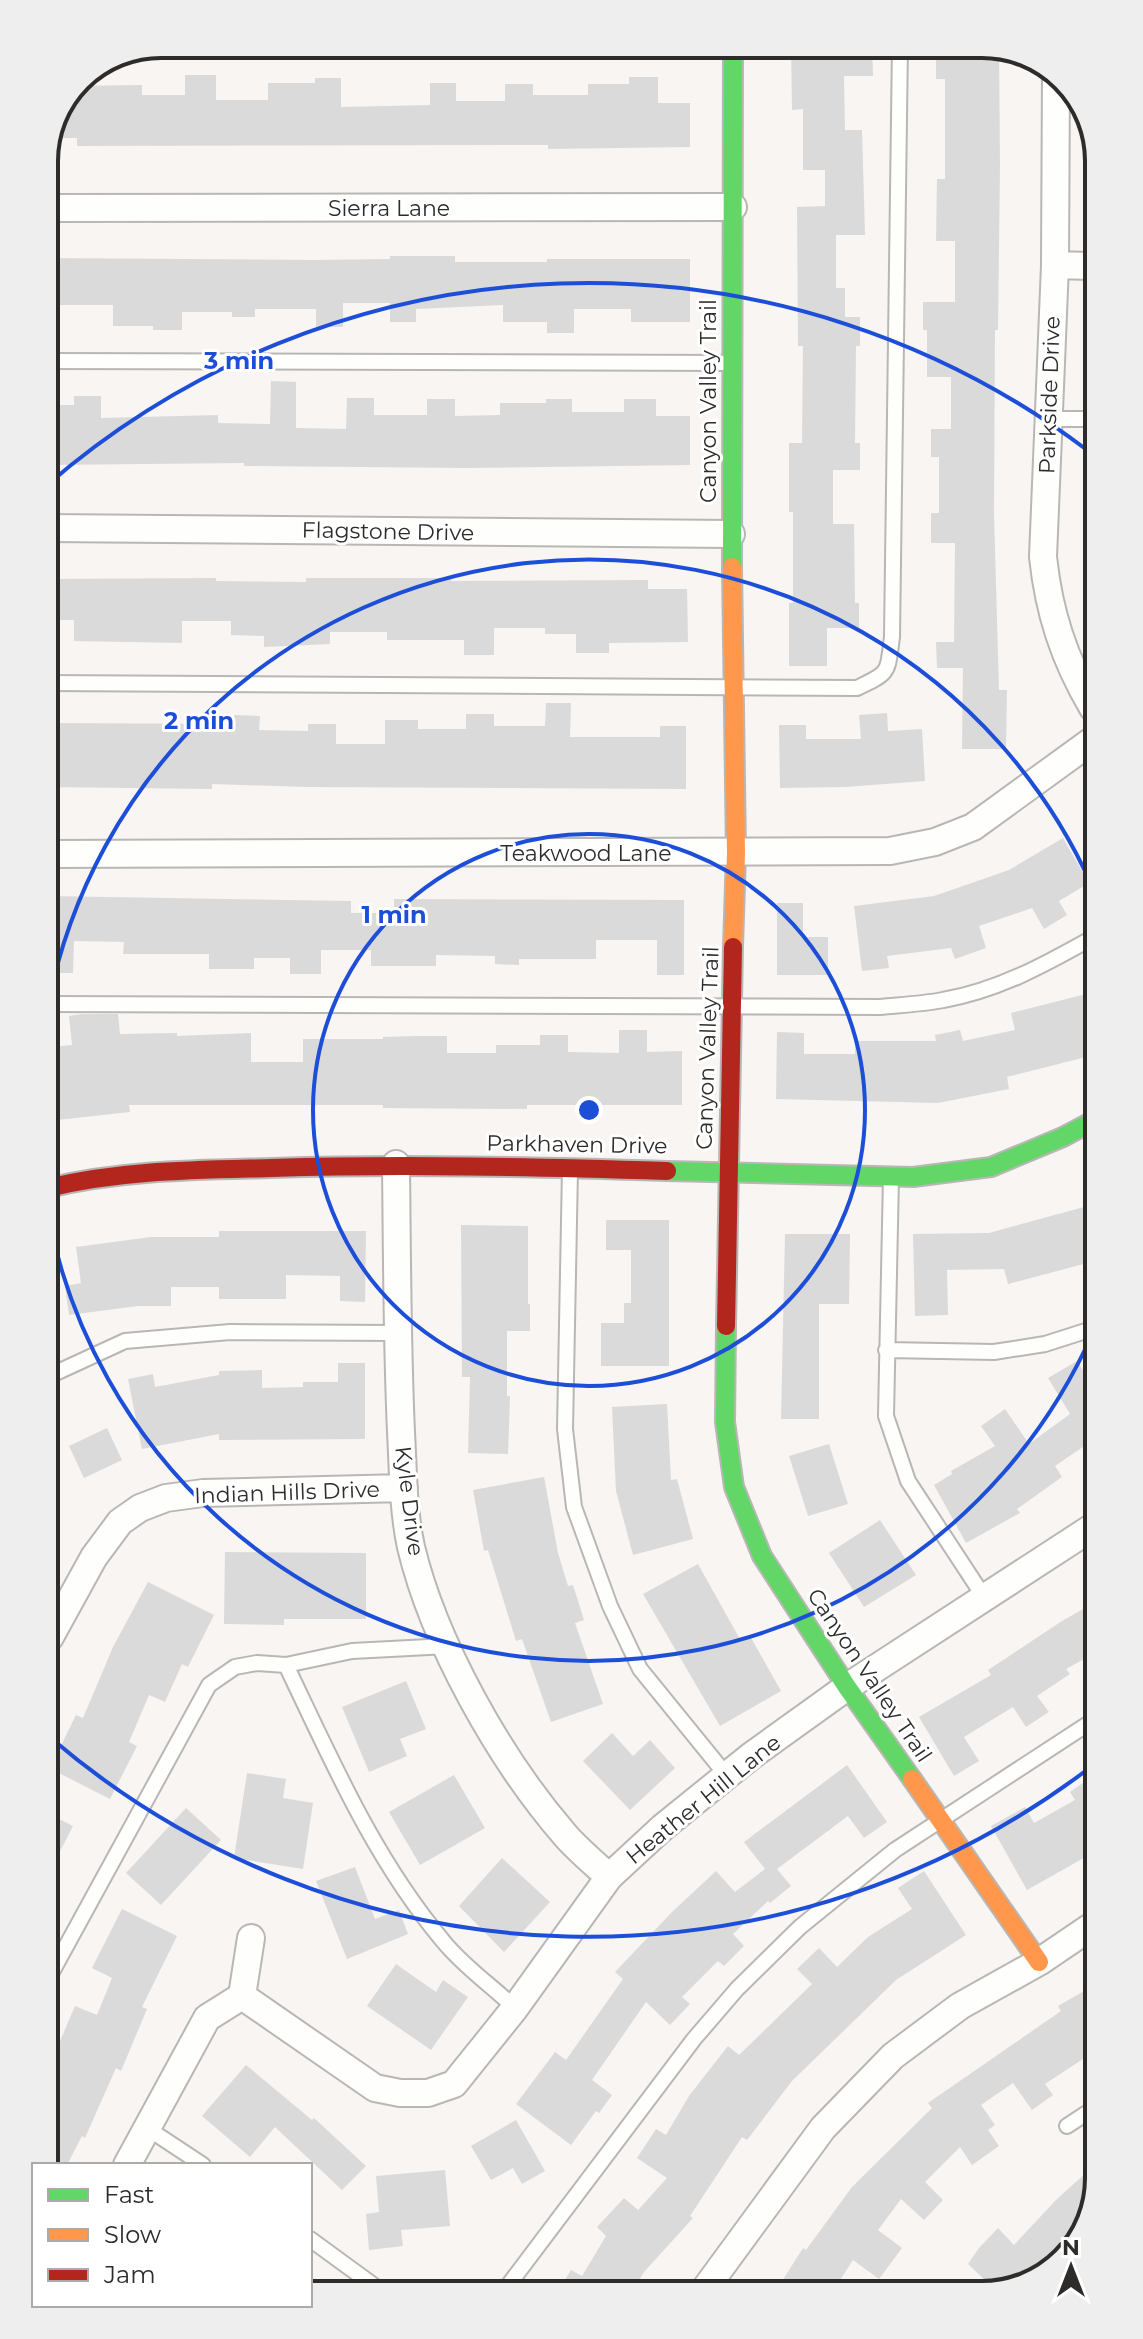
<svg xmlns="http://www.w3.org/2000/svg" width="1143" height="2339" font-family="Montserrat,sans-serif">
<rect width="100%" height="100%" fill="#f8f5f3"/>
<path fill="#dbdada" d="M872 44 873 76H844L845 130H862L865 235H836V288H845V317H860V346H856L855 443H860V470H833V524H854L855 603H859V628H827V666H789V603H793V512H789V443H802L803 346H798L797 207 825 206V170H803V109L792 110 791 45Z
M947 44H990L999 47 1000 165 998 330H995L994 513 999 690H1007L1006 749H962L963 668H937L936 642H954L955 543H931V513H939V457H931V429H951V377H927V330H923V302H955V241H936L937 179H945V79H936V52H947Z
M185 75H216V100H268V83H315V78H341V107L430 105V83H456V101H505V84H533V95H588V84H629V77H658V103H690V147L548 149V145L77 146V138H51L75 86 142 85V95H185Z
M390 256H455V262H547V259H690V322H631V309H574V333H547V322H503V305L416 309V322H390V303H343V327H316V309H255V317H232V312H182V330H153V326H113V305H45V258L316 260 390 259Z
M271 381 296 382V428L346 429 347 398H374V415H427V399H455V416L500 415V403H546V399H572V412H624V399H656V416H690V465L466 468 244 466V463L46 465 45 405H74V396H101V418L218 415V423L270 424Z
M216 578V581L306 582V578H451V581L648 580V589H687L688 642 609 643V653H576V634H545V628H494V655H464V640H387V632H330V644L264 647V636L231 635V621H182V643L74 641V620H46V579Z
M546 703H571L570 737H660V726H686V789L308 787 212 784V789L47 787V723L234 724V715L260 716 259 730 308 731V724H336V744H385V720H418V729H466V714H494V726H545Z
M887 713 888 731 922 729 925 781 845 787 780 788 779 725H806V739H861L859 715Z
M1063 838 1089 883 1059 901 1067 915 1044 929 1032 908 979 926 986 948 955 959 951 948 887 956 889 968 862 971 854 906 934 896 1009 870Z
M47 896 351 901V913H394V899L684 900V975H657V940H596V959H519V965L495 964V956L436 955V966H371V950H321V974H290V958H254V969H209V954H123L124 942 74 941 73 973H48Z
M777 903H803V937H828V975H777Z
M1094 992V1055L1007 1077 1009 1089 938 1103 776 1099 777 1032 804 1033V1054H855V1041H936L935 1035 960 1030 963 1041 1015 1030 1011 1013Z
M82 1014H118L120 1034 177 1033V1036L251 1033V1062H303V1039H383V1037L416 1036H447V1053H496V1045H540V1035H568V1052L619 1053V1030H647V1052L682 1051V1105H527V1109L383 1108V1105H129L130 1112 48 1121V1047L72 1045 69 1016Z
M1095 1204V1261L1008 1284 1004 1269 947 1270 948 1315 915 1316 913 1234 989 1233Z
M606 1220H669V1366H601V1323H624V1303H631V1250H606Z
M461 1225 528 1226V1304H530V1331H507V1396H510L508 1454 468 1453 470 1377H462Z
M219 1231H366L365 1302 340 1301V1276L286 1275V1299H219V1287H171V1306H138L69 1315 65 1286 81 1283 76 1247 151 1237H219Z
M785 1234H850L849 1304H819V1419H781Z
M1077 1361 1096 1391V1438L1055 1466 1062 1477 1017 1509 1020 1513 966 1543 934 1485 952 1474 951 1471 995 1446 981 1426 1005 1409 1029 1444 1070 1414 1048 1378Z
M338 1363H365V1439L219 1440V1434L142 1449 128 1379 153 1374 155 1387 219 1375V1371L262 1370V1388L303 1387V1382H338Z
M667 1404 671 1480 677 1479 693 1539 633 1555 616 1491 612 1407Z
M107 1428 122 1460 84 1478 69 1446Z
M829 1444 848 1504 808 1516 789 1456Z
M544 1477 558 1553 568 1586 573 1585 584 1620 575 1623 603 1704 551 1722 522 1639 516 1641 488 1550 484 1551 473 1490Z
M880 1520 916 1575 864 1607 829 1553Z
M225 1552 366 1553V1619H284V1625L224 1624Z
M698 1564 741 1641 750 1636 781 1691 720 1726 643 1594Z
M148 1582 214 1615 188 1667 182 1664 165 1702 149 1695 129 1742 137 1746 110 1799 51 1769V1766L76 1715 83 1718 113 1647Z
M1097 1601V1652L1066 1669 1070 1674 1037 1696 1049 1712 1026 1727 1013 1707 964 1737 979 1761 954 1776 919 1717 991 1675 988 1670 1062 1621Z
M406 1681 426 1729 400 1739 407 1756 369 1772 342 1707Z
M612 1733 633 1756 650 1740 675 1768 630 1810 583 1761Z
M847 1765 887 1822 864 1838 848 1816 777 1869 791 1886 770 1903 768 1901 733 1934 744 1946 724 1966 718 1961 682 1997 690 2004 670 2025 646 2002 592 2080 612 2095 599 2113 596 2111 571 2145 516 2104 555 2052 566 2060 623 1979 615 1972 672 1912 716 1871 735 1892 765 1869 744 1842Z
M247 1773 286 1779 283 1798 313 1803 303 1869 234 1858Z
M1097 1773 1098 1850 1027 1890 991 1826 1025 1807 1034 1823 1075 1800 1070 1792Z
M454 1775 485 1828 420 1865 389 1812Z
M186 1808 221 1840 161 1905 126 1873Z
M51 1815 73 1826 51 1869Z
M502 1858 550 1902 504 1952 459 1906Z
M355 1867 375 1919 399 1910 408 1934 347 1959 316 1881Z
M924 1871 966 1935 896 1980 792 2081 747 2140 742 2137 690 2216 693 2218 644 2272 633 2290 558 2291 571 2270 582 2276 606 2236 597 2227 624 2198 638 2210 667 2178 637 2158 656 2129 666 2135 689 2096 728 2046 739 2055 812 1984 797 1969 819 1948 837 1967 868 1937 912 1909 898 1888Z
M122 1909 177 1936 142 2007 147 2009 121 2071 116 2068 85 2138 82 2136 67 2165H52V2060L75 2006 97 2015 112 1978 92 1968Z
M396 1964 436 1992 443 1980 468 1997 431 2050 367 2006Z
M1098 1983V2049L1045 2084 1053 2095 1032 2110 1013 2083 981 2105 995 2125 988 2130 999 2146 972 2165 960 2147 925 2182 943 2200 924 2220 901 2199 878 2230 902 2248 879 2279 853 2260 835 2288 777 2289 803 2248 806 2250 852 2187 932 2108 928 2103 1061 2011 1058 2006Z
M246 2065 312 2120 314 2118 366 2166 342 2190 275 2127 250 2157 202 2116Z
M516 2120 545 2171 522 2184 513 2168 491 2180 471 2146Z
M1099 2161V2179L1085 2223 1023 2286 992 2287 968 2264 979 2248 998 2228 1014 2245 1056 2200Z
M445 2170 450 2226 401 2230 403 2246 369 2250 366 2214 379 2212 376 2176Z"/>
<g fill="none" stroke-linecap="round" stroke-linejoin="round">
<defs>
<path id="lane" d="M159 45 731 48
M1055 103H1080
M45 361 732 363
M1048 419H1092
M46 683 857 688C891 672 887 673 892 637L900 44
M48 1004 880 1007C900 1005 922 1004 943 1000 997 991 1046 964 1094 937
M570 1169 565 1429 574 1507 610 1606 640 1669 727 1776
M891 1177 886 1416 908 1481 984 1597
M886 1350 994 1352 1045 1344 1095 1328
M49 1376 125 1341 230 1332 398 1333
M286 1665C332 1761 374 1859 443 1941 463 1966 492 1986 515 2008
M52 1972 209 1685 235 1667 257 1663 286 1665 352 1651 448 1646
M1067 2126 1099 2105
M147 2128 203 2165
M310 2239 384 2293
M504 2291 694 2039 737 1989 800 1927 895 1850 1097 1718"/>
<path id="street" d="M1056 71 1055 265 1043 557C1049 613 1064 659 1093 708
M44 208 733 207
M1055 265 1091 266
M46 528 731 534
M47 854 890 851 935 842 973 827 1093 740
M396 1164C397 1253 397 1343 401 1432 403 1469 403 1510 411 1547 434 1643 500 1760 565 1835 578 1850 594 1863 609 1877
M50 1637 94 1557 120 1522 140 1508 166 1498 203 1493 404 1488
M242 1996 375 2088 400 2093H428L454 2084 515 2008 609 1877 663 1827 751 1756 847 1687 1096 1525
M127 2165 207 2018 242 1996 251 1938
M705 2289 823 2128 893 2056 960 2006 1039 1962 1098 1922"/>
<path id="fast" d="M732 567 733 44
M667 1171 913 1177 991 1167 1063 1137 1095 1120
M726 1326 725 1422 734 1487 762 1556 847 1687 912 1779"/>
<path id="slow" d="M732 567 736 853 733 947
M912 1779 1039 1962"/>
<path id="jam" d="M48 1188C122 1170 196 1170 272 1168 404 1164 535 1167 667 1171
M726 1326 733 947"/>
</defs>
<use href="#lane" stroke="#b9b7b5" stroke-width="18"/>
<use href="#street" stroke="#b9b7b5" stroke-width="30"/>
<use href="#fast" stroke="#b9b7b5" stroke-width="22"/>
<use href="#slow" stroke="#b9b7b5" stroke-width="22"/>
<use href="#jam" stroke="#b9b7b5" stroke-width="22"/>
<use href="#lane" stroke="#fefefd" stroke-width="14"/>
<use href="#street" stroke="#fefefd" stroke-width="26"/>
<use href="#fast" stroke="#63d668" stroke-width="18"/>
<use href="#slow" stroke="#ff974d" stroke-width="18"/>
<use href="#jam" stroke="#b3261e" stroke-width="18"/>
</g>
<g fill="none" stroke="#1d4ed8" stroke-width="4">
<circle cx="589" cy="1110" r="276"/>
<path d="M1094 1330A551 551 0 0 1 49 1220M48 1005A551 551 0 0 1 1092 886"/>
<path d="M1092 1766A827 827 0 0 1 52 1739M46 486A827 827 0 0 1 1087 450"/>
</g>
<g text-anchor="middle" stroke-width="6" stroke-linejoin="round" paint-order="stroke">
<g font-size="22" fill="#2d2c2a" stroke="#fff">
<text x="389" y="216">Sierra Lane</text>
<text transform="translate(1049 395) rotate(-88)" y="8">Parkside Drive</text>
<text transform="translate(708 401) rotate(-90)" y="8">Canyon Valley Trail</text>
<text transform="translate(388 531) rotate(1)" y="8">Flagstone Drive</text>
<text x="586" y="861">Teakwood Lane</text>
<text transform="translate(707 1048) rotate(-88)" y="8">Canyon Valley Trail</text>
<text transform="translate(577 1144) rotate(1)" y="8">Parkhaven Drive</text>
<text transform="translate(287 1492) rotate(-2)" y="8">Indian Hills Drive</text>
<text transform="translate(410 1501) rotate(83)" y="8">Kyle Drive</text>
<text transform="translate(870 1675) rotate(56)" y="8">Canyon Valley Trail</text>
<text transform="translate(703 1799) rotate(-39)" y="8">Heather Hill Lane</text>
</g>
</g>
<path d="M0 0H1143V2339H0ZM161 58H982A103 103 0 0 1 1085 161V2178A103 103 0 0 1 982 2281H161A103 103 0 0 1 58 2178V161A103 103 0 0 1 161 58Z" fill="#eee" fill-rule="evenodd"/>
<path fill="none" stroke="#2d2c2a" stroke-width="4" d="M161 58H982A103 103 0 0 1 1085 161V2178A103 103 0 0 1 982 2281H161A103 103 0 0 1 58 2178V161A103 103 0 0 1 161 58Z"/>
<circle cx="589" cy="1110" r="12" fill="#1d4ed8" stroke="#fff" stroke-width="4"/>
<g font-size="24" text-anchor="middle" font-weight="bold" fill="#1d4ed8" stroke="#fff" stroke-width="6" stroke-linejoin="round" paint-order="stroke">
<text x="239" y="369">3 min</text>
<text x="199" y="729">2 min</text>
<text x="394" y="923">1 min</text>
</g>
<rect x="32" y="2163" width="280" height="144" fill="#ffffff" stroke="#ababaa" stroke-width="2"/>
<rect x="48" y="2189" width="40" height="12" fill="#63d668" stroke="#ababaa" stroke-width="2"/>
<text x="104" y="2203" font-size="24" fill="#2d2c2a">Fast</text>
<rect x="48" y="2229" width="40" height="12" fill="#ff974d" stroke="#ababaa" stroke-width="2"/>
<text x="104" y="2243" font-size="24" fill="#2d2c2a">Slow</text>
<rect x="48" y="2269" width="40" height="12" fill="#b3261e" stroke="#ababaa" stroke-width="2"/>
<text x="104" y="2283" font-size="24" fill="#2d2c2a">Jam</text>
<g transform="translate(1071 2267)" stroke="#ffffff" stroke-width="6" paint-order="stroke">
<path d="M0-6L14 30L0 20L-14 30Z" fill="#2d2c2a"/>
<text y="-12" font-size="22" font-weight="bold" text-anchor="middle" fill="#2d2c2a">N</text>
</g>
</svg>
